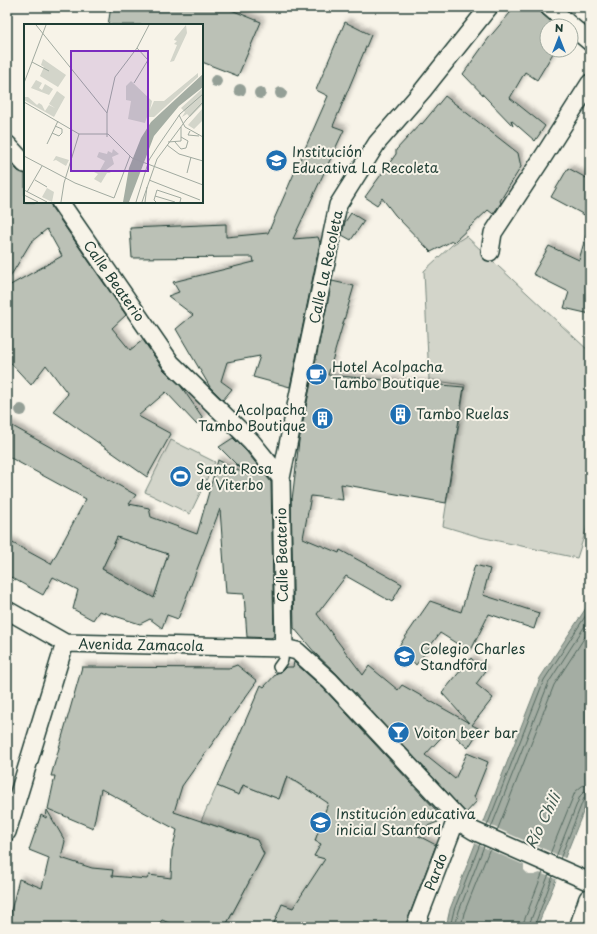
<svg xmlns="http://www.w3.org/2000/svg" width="597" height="934" font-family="'Playpen Sans',sans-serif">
<defs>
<filter id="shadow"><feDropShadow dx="3.5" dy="-3.5" stdDeviation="2" flood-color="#0004"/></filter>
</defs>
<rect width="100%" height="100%" fill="#f7f3e8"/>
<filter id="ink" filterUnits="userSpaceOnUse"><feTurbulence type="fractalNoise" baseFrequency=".025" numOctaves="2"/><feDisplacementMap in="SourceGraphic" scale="8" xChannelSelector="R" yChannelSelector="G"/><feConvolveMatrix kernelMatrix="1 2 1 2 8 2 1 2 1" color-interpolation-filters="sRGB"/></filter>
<g filter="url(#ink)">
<path fill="#d3d5ca" stroke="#79897f" d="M466 236 590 352V518L577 558 480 537 443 526 465 385 429 380 424 271 452 245Z
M171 440 215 462 190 514 145 492Z
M117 537 168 554 154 598 102 569Z
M344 771 315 840 321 844 314 856 326 859 340 856 282 927H225L264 854 256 840 201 821 217 786 239 795 243 785 279 799 287 777 319 797 331 772Z"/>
<path fill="#a4ada3" stroke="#6f8077" d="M590 602V795L537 927H446L450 909 540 678Z"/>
<path fill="#f7f3e8" d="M482 822 567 859 558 880 540 873 534 875H529L524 870V865L474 843Z"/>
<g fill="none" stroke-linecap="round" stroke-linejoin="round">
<path stroke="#546a60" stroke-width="1" d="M487 826 544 680 590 609
M491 828 549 682 590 618
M497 831 554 685 590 629
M550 854 575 792 582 786 590 784
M556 857 580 796 584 792 590 790
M560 859 584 798 587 796 590 795
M450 927 454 910 480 844
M455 927 459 911 484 846
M461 927 464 913 490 848
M523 927 524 921 543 872
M529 927 530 922 549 874
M534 927 553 876"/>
</g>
<path fill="#bbc1b6" stroke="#1f3d34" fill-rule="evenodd" filter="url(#shadow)" d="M111 7H224L261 22 238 76 202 62V25H108Z
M515 7H539L542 14 556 26H547V50H555L537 80 525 72 510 98 545 126 535 141 511 120 513 126 463 74 488 39Z
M345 22 371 35 333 126 344 130 293 239 318 237 320 243 290 387 253 377 260 356 227 362 221 381 232 389 223 400 210 387 176 329 193 315 168 296 179 292 173 282 254 262 253 257 132 258 130 228 226 224V237L268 233 328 96 316 90Z
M445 96 518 153 521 167 500 201 501 203 493 214 488 210 454 242 452 241 431 252 395 215 382 198 377 205 365 197 396 154V150L421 123 422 124Z
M7 159 18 171 25 174V202H50L52 208 126 315 112 328 130 350 143 340 163 369 180 385 203 418 196 424 166 392 138 416 171 434 147 477 53 411 68 394 46 365 31 385 7 359V287L62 256 47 229 31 242 7 282Z
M568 168 590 180V218L551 197Z
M351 213 364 221 351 240 342 235 345 222Z
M586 235 590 236V314L564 308 569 292 533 274 549 246 579 260Z
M332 281 354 286 328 375 464 387 446 503 341 484 343 500 311 496 303 538 339 553 340 550 402 584 392 602 346 576 317 614 363 675 369 666 398 690 402 685 469 723 442 693 471 658 485 672 476 684 493 698 472 725 480 729 468 748 448 730 425 755 455 779 467 753 488 762 474 797 477 801 466 813 337 674 316 654 294 628 291 498 292 500 299 441Z
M7 423 136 495 129 504 149 508 151 517 197 534 218 460 247 475 219 447 233 438 247 452 271 482 274 636 271 638 247 637 244 594 226 593 220 509 178 619 167 615 162 628 150 619 140 624 99 611 93 620 73 609 78 590 53 577 43 595 7 575V540L51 564 86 499 7 456ZM117 537 168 554 154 598 102 569Z
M475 565 490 569 483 595 539 613 534 629 489 614 470 652 440 633 416 665 399 646 430 601 461 612Z
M294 662 323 688 436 810 438 822 411 832 436 845 405 927H282L274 923 282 904 293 908 325 859 314 856 321 844 315 841 328 803 287 776 279 799 243 785 239 795 217 786 261 685 264 687 277 673 281 672 286 667H293Z
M237 665 257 681 182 786 174 812 257 840 264 854 225 927H178L162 920 156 927H86L88 922 46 927H10L11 911 19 879 42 888 49 858 29 850 41 815 46 818 47 810 65 841 61 858 92 868 113 870 112 876 147 879 149 875 171 878 172 851 177 830 101 789 93 828 48 809 55 776H51L82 667 229 668Z"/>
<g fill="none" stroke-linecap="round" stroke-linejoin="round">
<defs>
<path id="lane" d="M278 667 283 660 284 648"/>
<path id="street" d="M549 7 571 26
M571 26 590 42
M7 144 25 164
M60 202 171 363 251 441 281 478
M490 252 493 233 543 157 590 83
M7 610 65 643 284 648 297 651 330 681 457 817 461 823 474 831 590 882
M284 648 281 478 338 205 377 143 423 90 489 7
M7 832 65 643
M415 927 457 817"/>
<path id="primary" d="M581 927 590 900"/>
</defs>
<use href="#lane" stroke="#1f3d34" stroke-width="12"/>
<use href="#street" stroke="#1f3d34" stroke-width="20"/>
<use href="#primary" stroke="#1f3d34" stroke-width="25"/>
<use href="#lane" stroke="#f7f3e8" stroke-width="9"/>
<use href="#street" stroke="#f7f3e8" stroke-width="17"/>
<use href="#primary" stroke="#f7f3e8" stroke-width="22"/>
</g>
<g fill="#949f96">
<circle cx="216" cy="81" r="6"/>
<circle cx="240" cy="90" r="6"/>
<circle cx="260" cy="93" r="6"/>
<circle cx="281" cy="93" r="6"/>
<circle cx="21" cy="410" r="6"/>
</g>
</g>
<defs>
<symbol id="school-disc" viewBox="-11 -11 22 22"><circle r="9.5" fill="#1f6fb2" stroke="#f7f3e8"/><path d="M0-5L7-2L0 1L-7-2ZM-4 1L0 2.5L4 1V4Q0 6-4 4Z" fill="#fff"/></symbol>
<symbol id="cafe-disc" viewBox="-11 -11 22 22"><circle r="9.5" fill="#1f6fb2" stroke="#f7f3e8"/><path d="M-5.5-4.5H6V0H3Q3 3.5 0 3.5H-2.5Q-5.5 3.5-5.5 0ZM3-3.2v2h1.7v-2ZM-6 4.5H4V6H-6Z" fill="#fff"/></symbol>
<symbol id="building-disc" viewBox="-11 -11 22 22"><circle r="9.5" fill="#1f6fb2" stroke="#f7f3e8"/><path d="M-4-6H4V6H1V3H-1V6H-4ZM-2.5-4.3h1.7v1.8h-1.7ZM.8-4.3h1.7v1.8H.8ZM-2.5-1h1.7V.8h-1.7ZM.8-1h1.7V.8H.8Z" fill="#fff"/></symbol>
<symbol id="stadium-disc" viewBox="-11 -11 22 22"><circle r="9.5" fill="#1f6fb2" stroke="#f7f3e8"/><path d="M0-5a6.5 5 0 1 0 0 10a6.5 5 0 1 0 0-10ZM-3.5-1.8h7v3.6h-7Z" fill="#fff"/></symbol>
<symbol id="bar-disc" viewBox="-11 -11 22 22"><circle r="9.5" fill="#1f6fb2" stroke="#f7f3e8"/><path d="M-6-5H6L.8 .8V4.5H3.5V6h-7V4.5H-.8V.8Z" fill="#fff"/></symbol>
</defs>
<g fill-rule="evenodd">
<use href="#school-disc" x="264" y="148" width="25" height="25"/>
<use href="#cafe-disc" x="304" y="362" width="25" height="25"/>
<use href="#building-disc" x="388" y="402" width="25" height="25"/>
<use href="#building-disc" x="310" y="406" width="25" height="25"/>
<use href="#stadium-disc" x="168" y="464" width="25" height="25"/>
<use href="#school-disc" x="392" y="644" width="25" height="25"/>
<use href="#bar-disc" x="386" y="720" width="25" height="25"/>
<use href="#school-disc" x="308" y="810" width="25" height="25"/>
</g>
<g text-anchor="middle" stroke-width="4" stroke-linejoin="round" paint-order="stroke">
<g font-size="14" fill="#1f3d34" stroke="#f7f3e8" text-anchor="start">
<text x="292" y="157">Institución<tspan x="292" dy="16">Educativa La Recoleta</tspan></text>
<text x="332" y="372">Hotel Acolpacha<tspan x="332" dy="16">Tambo Boutique</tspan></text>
<text x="306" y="415" text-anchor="end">Acolpacha<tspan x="306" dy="16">Tambo Boutique</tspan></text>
<text x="416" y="419">Tambo Ruelas</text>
<text x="196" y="474">Santa Rosa<tspan x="196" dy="16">de Viterbo</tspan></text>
<text x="420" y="654">Colegio Charles<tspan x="420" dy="16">Standford</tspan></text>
<text x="414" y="738">Voiton beer bar</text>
<text x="336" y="819">Institución educativa<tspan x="336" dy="16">inicial Stanford</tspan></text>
</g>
<g font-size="14" fill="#1f3d34" stroke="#f7f3e8">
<text transform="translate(326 267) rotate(-78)" y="5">Calle La Recoleta</text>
<text transform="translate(114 281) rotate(55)" y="5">Calle Beaterio</text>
<text transform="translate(282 555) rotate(-91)" y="5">Calle Beaterio</text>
<text transform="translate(141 645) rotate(1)" y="5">Avenida Zamacola</text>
<text transform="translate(436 872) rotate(-69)" y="5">Pardo</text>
</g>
<g font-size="15" font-style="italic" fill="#405950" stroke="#f7f3e8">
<text transform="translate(543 821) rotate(-64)" y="5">Río Chili</text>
</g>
</g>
<g transform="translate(24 24)">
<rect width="179" height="179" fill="#f7f3e8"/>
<path d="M162 1 163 9 150 37 146 38 153 21 150 20 153 17 150 16 151 14ZM19 35 42 51 34 63 16 52 20 43 17 41ZM174 49V53L130 93H123L121 99 104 95 107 77 102 76V62L107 57 128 77 126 86 130 77H140ZM12 56 18 59 15 64 18 66 21 60 29 65 25 71 7 64ZM179 64V80L166 93 163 90 158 93 161 88 157 84ZM33 67 41 73 30 93 0 76V73H4L13 81 15 79 18 81 21 87 25 81 31 84 25 80ZM179 84V96L170 105 164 101ZM89 125 95 130 88 133 90 140 82 146 87 149H83L77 159 70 155 74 150 70 148H75L81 137 73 133 75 128 83 130 84 127 88 129ZM32 132 45 136 42 142 32 136 29 137ZM23 164 30 168 28 178 18 173Z" fill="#d3d5ca"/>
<path d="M179 50V63L155 82 130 112 105 178H99L105 144 117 114 127 98Z" fill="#a4ada3"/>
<path fill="none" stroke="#a1aaa0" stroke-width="1" d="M12 1 83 89M8 38 25 47M0 59 22 1M110 59 124 36 113 24M0 78 55 110H84M155 91 161 103 179 113M166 107 164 111 175 112M28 109 35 112 38 109V105L31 102M84 110 108 134 179 161M83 113V89L91 53 113 24 125 1M144 118 157 117V103M151 118 157 125 162 124 164 117 157 113M23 120 34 97M143 121 155 130 179 137M0 132 51 159 90 174 106 132M163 149 167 133M11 156 23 163M125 156 176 176M0 166 23 178M3 168 18 142M0 171 14 178M131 172 151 178M37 178 40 159 55 110M112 178 125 136 134 122 156 90 179 70M118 178 133 135 162 96 179 78M121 178 123 163M132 178 130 176 133 166 157 174 156 178"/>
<path fill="#7b2cbf" fill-opacity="0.15" stroke="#7b2cbf" stroke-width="2" d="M47 27H124V147H47Z"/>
<rect width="179" height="179" fill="none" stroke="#1f3d34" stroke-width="2"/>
</g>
<rect width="597" height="934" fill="none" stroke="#f7f3e8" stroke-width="24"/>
<rect x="12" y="12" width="573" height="910" fill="none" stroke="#1f3d34" stroke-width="1.5" filter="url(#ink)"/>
<g transform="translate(559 38)"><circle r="19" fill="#f7f3e8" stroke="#a1aaa0"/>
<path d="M0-3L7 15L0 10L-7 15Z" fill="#1f6fb2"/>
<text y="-6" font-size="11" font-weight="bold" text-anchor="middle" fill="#1f3d34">N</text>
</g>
</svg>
